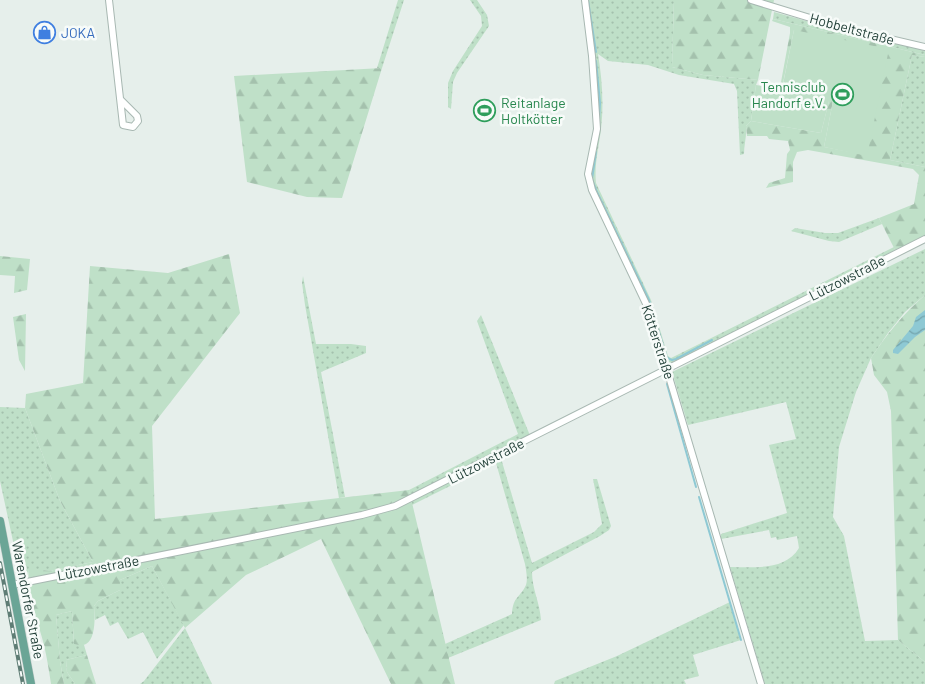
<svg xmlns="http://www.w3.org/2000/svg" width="925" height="684" font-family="Barlow,sans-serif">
<defs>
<pattern id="green-dots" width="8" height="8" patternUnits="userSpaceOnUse" patternTransform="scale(1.25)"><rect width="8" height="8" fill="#bfe0c8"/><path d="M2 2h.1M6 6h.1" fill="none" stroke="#a4c1ad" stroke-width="1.8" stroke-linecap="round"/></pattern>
<pattern id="forest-firs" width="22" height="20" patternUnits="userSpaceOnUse" patternTransform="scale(1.25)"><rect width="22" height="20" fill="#bfe0c8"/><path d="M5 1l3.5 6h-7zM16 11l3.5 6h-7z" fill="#a4c1ad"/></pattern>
<pattern id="water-waves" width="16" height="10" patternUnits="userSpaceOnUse" patternTransform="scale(1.25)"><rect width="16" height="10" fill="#8ec9d4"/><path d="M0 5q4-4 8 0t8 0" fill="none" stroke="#74a5ad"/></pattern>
</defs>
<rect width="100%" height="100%" fill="#e6efeb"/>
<path fill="url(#green-dots)" d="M398 0H404L382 68H377Z
M470 0H477L487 15 489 26 457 73 453 82 451 109 448 107V83L453 71 482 26 481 16Z
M586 0H674L672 67 703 75 758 80 756 85 751 121 746 126C747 136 744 144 744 154L740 155 737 91 734 84 679 75 648 65 608 61 598 54C602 78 604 104 601 129 599 147 594 165 596 183L651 300 668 356 671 358 894 247 895 250 674 363H669L665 360 649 310 592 190 588 174 597 129Z
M774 12 849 33 925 50V55L773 19Z
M912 55 925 57V167L890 160Z
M879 218 882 224 839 242 829 241 791 231 795 228 825 233H838Z
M925 249V295L905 312 888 333 871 358 856 392 839 447 833 517 844 536 865 641 898 640 925 662V684H765L730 567C755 567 785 571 799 548L797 536 777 540 776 537 771 538 769 530 721 539V534L787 513 769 445 796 439 786 402 688 425 672 372Z
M303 276 316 344H351L366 346V353L321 372 345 497 339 498 305 305 302 283Z
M481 315 531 438 500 455 532 563 594 532 602 524 593 479H597L611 526 609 530 600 536 532 572C532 589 540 603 541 620L448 658 445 644 512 614C513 596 520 598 526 585 528 579 526 570 525 564L496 463 412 505 409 490 518 434 477 321Z
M0 407 25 408 60 501 93 562 49 571 29 569 28 576H23L16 555 0 481Z
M152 566 184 625 157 659 143 632 128 639 118 622 110 626 105 615 95 620 94 606 98 601 120 590V580Z
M730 602 741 640 693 655 699 676 684 680 686 684H554L555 681 617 656Z
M72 611 74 644 84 645 87 655 66 660 67 672 75 684H64L60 661 56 615Z
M185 628 212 684H140L144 681Z"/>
<path fill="url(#forest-firs)" d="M674 0H774L758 80 703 75 672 67Z
M773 19 925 55V57L912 55 890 160 925 167V236L895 250 879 218 914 204 919 175 913 169 808 150 797 152 793 162V182L766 188 769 183 785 178 787 154 790 150 788 141 769 139 767 136H747L746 126 751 121 821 133 829 101H833L824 147 867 155 794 30 783 83 781 82 790 33V27L772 21Z
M382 68 342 198 307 197 247 182 234 76Z
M229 254 240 313 152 426 155 519 409 490 455 684H391L321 539 246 575 185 628 152 566 120 580V590L98 601 94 606C95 615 96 639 86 644 82 646 78 645 74 644L72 611 56 615 60 661 64 684H51C49 671 47 658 44 645 38 621 26 593 29 568L49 571 93 562 60 501 25 408 26 394 83 383 90 266 168 273Z
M0 256 30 259 27 290 14 293 15 276 0 275Z
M925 295V662L898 640 891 411 887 392 874 375 871 358C887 334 903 314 925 295Z
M26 314 25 371 19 360 13 317Z
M87 655 96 684H75L67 672 66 660Z"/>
<path fill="#bfe0c8" d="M794 30 889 49 867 156 824 147 833 101H829L821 133 751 121 756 85 782 89Z"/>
<path fill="url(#water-waves)" d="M925 310V330L915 337 898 354 893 353V350L913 326 916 317Z"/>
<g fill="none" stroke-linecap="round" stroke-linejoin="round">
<path stroke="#8ec9d4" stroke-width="2" d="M588 0 596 52
M596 61 600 103 599 120
M596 152 592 179 597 192 649 300 667 358 672 360 676 359 712 340
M667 384 696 487
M699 497 741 640"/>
<defs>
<path id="minor" d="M109 0 123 125 133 127 138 121 137 116 121 100
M585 0 592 56 597 129 588 174 592 190 649 310 761 684
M751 0 843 28 925 47
M12 585 362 515 395 506 925 239"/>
<path id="major" d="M0 521 31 684"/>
</defs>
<use href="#minor" stroke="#a8b8b2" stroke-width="8"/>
<use href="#major" stroke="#c2cac8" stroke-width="9"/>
<use href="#minor" stroke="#fff" stroke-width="6"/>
<use href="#major" stroke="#6aa596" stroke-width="8"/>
<defs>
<path id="rail" d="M0 563 23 684"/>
</defs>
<use href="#rail" stroke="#5f7d75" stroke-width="4"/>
<use href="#rail" stroke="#f7fbf9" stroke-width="2" stroke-dasharray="5.5" stroke-linecap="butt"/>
</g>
<defs>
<symbol id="shop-ring" viewBox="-11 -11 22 22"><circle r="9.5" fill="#f7fbf9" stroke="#3f7fe0" stroke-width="1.5"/><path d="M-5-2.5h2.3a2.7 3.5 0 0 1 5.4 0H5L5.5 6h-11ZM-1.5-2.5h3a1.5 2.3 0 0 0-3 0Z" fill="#3f7fe0"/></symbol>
<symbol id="stadium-ring" viewBox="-11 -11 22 22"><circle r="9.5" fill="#f7fbf9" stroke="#2e9e5b" stroke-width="1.5"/><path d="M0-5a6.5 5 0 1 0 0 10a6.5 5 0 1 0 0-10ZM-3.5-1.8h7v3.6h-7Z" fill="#2e9e5b"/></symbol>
</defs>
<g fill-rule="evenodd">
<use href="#shop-ring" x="32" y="20" width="25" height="25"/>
<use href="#stadium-ring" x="830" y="82" width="25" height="25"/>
<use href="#stadium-ring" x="472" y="98" width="25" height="25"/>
</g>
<g text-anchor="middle" stroke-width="5" stroke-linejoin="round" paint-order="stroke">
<g font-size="14" fill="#24423a" stroke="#f7fbf9">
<text transform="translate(852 29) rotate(15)" y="5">Hobbeltstraße</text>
<text transform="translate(847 278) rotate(-27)" y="5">Lützowstraße</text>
<text transform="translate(658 342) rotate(72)" y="5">Kötterstraße</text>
<text transform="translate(486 461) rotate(-27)" y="5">Lützowstraße</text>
<text transform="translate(98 568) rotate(-11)" y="5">Lützowstraße</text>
<text transform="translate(28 600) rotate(79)" y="5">Warendorfer Straße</text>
</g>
<g font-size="14" fill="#366cbe" stroke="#f7fbf9" text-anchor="start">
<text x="61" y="38">JOKA</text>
</g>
<g font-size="14" fill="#27864d" stroke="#f7fbf9" text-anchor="end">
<text x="826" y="92">Tennisclub<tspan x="826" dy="16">Handorf e.V.</tspan></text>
<text x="501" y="108" text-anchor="start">Reitanlage<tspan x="501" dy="16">Holtkötter</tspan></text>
</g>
</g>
</svg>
